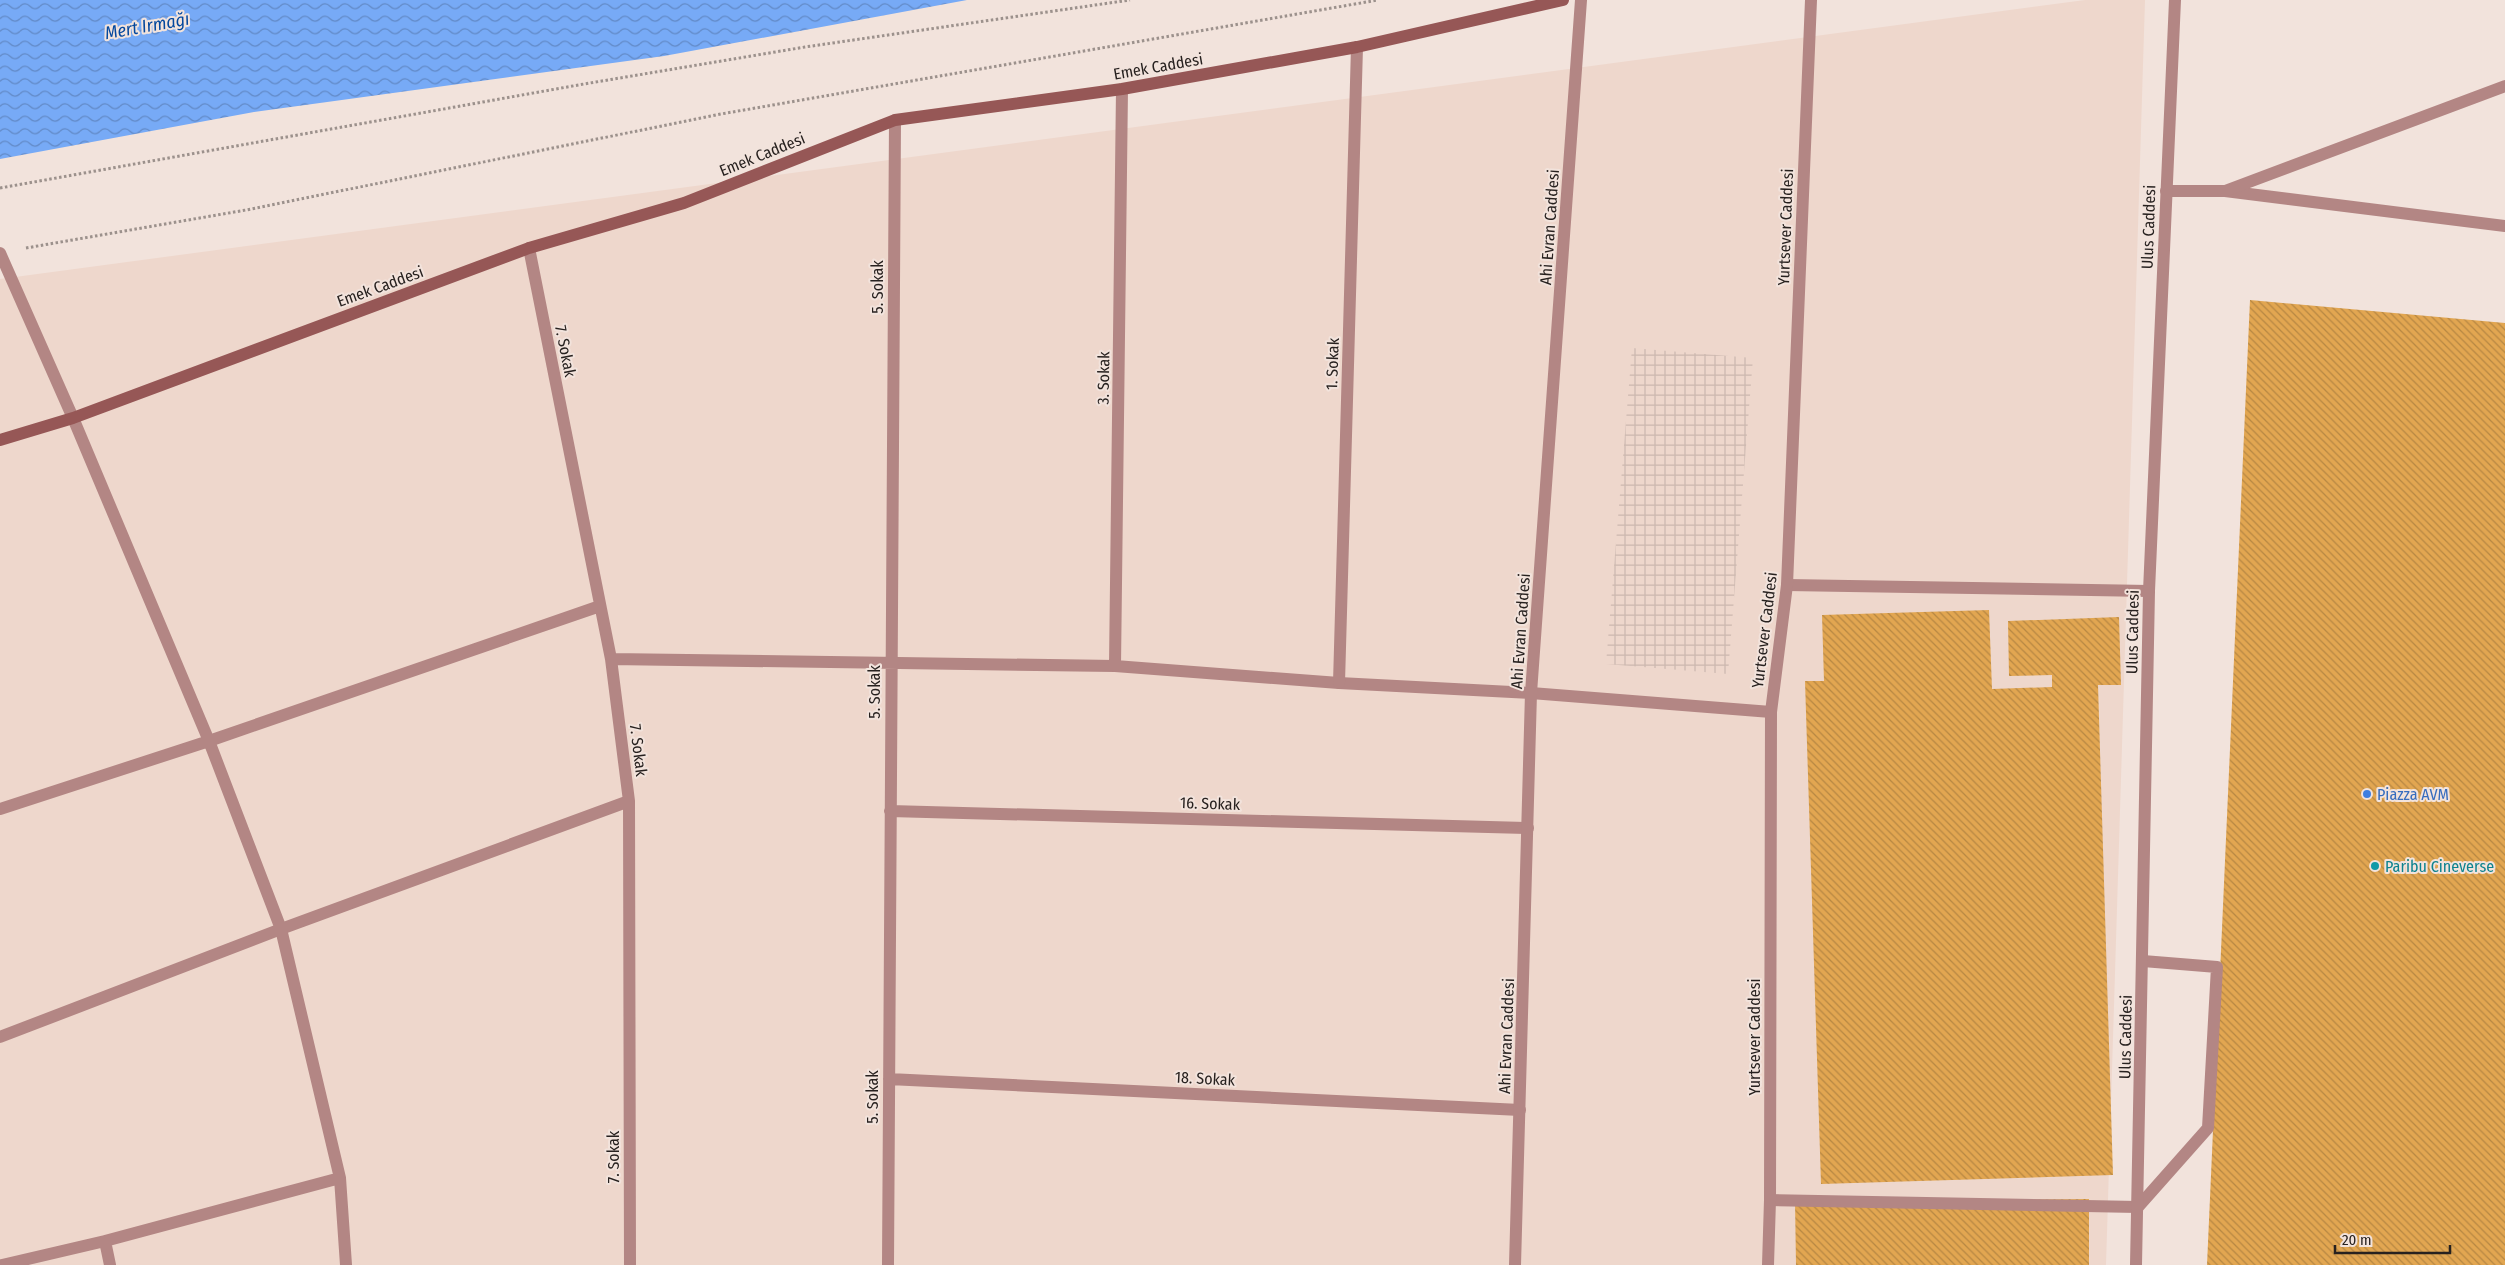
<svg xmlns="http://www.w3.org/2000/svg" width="2505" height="1265" font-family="'Fira Sans Condensed',sans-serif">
<defs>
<pattern id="industrial-grid" width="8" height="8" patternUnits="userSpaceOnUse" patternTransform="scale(1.25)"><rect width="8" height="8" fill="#eed7cc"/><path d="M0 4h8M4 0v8" fill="none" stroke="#ccb8af"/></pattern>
<pattern id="water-waves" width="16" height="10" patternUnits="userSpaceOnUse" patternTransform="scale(1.25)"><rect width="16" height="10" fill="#77aaf6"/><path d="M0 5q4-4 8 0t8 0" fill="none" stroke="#628ac7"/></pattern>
<pattern id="building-back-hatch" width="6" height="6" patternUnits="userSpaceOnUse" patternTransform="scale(1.25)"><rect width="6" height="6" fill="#e2a651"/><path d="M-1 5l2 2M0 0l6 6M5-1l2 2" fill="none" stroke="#b78743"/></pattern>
</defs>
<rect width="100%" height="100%" fill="#f2e3dc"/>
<path fill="#eed7cc" d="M2085 0H2145L2106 1265H0V279Z"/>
<path fill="url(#industrial-grid)" d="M1632 348 1753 358 1728 674 1606 664Z"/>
<path fill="url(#water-waves)" d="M0 0H967L664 56 254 112 0 159Z"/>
<path fill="url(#building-back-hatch)" d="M2250 300 2505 323V1265H2207Z
M1989 610 1992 689 2052 687V675L2009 676 2008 621 2119 617 2121 685H2098L2113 1175 1821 1184 1805 681H1824L1822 615Z
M2089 1199V1265H1796L1795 1201Z"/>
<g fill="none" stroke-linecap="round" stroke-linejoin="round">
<path stroke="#9c918c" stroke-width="3" stroke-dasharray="2.5 2.5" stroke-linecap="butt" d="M0 188 584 84 805 47 1130 0
M26 248 246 210 721 114 1378 0"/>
<path stroke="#b38684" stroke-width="12" d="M2225 191 2505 226"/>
<path stroke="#b38684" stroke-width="12" d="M2166 191H2225L2505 86
M529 248 611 659 629 801 630 1265
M0 253 73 418 209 741 281 929 340 1178 346 1265
M1787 585 2149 591
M611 659 1115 666 1339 683 1531 693 1771 712
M1115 666 1122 89
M0 809 209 741 600 606
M890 811 1528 828
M0 1037 281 929 629 801
M889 1079 1520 1110
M1770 1200 2138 1207 2208 1128 2217 967 2143 961
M105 1241 340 1178
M2 1265 105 1241 110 1265
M888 1265 895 120"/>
<path stroke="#b38684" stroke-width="12" d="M1339 683 1357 47
M1515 1265 1531 693 1581 0
M1768 1265 1770 1200 1771 712 1787 585 1811 0
M2136 1265 2149 591 2175 0"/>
<path stroke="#965756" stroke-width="12" d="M0 440 73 418 529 248 684 203 895 120 1122 89 1357 47 1563 0"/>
</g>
<circle fill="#3f7fe0" stroke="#f2e3dc" stroke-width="2" cx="2367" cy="794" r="5"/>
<circle fill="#0f9aa8" stroke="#f2e3dc" stroke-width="2" cx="2375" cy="866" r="5"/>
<g text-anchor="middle" stroke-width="4" stroke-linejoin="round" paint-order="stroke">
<g font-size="16" fill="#27211f" stroke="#f2e3dc">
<text transform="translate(1158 66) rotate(-10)" y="6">Emek Caddesi</text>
<text transform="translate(762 154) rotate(-22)" y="6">Emek Caddesi</text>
<text transform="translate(1549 227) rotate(-86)" y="6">Ahi Evran Caddesi</text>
<text transform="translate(1785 227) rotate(-88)" y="6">Yurtsever Caddesi</text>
<text transform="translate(2148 227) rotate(-88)" y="6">Ulus Caddesi</text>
<text transform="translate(380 286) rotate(-20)" y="6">Emek Caddesi</text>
<text transform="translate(877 287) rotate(-90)" y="6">5. Sokak</text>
<text transform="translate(566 351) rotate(79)" y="6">7. Sokak</text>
<text transform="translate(1332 364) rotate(-88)" y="6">1. Sokak</text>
<text transform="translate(1103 378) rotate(-89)" y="6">3. Sokak</text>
<text transform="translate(1764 630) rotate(-83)" y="6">Yurtsever Caddesi</text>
<text transform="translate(1520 631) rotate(-86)" y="6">Ahi Evran Caddesi</text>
<text transform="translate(2132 632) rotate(-89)" y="6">Ulus Caddesi</text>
<text transform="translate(874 692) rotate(-90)" y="6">5. Sokak</text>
<text transform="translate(639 750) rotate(83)" y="6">7. Sokak</text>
<text transform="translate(1210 803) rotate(2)" y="6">16. Sokak</text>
<text transform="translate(1506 1036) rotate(-88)" y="6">Ahi Evran Caddesi</text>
<text transform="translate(1754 1037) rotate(-90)" y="6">Yurtsever Caddesi</text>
<text transform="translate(2125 1037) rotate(-89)" y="6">Ulus Caddesi</text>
<text transform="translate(1205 1078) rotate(3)" y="6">18. Sokak</text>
<text transform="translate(872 1097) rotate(-90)" y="6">5. Sokak</text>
<text transform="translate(613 1157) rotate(-90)" y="6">7. Sokak</text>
</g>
<g font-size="16" fill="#366cbe" stroke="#f2e3dc" text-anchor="start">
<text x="2377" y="800">Piazza AVM</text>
</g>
<g font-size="16" fill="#0d838f" stroke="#f2e3dc" text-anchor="start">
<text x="2385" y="872">Paribu Cineverse</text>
</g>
<g font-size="18" font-style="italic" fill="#04489e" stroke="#f2e3dc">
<text transform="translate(147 26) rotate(-10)" y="6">Mert Irmağı</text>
</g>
</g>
<path d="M2335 1245v8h115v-8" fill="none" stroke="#27211f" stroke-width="2.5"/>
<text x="2342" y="1245" font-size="15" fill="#27211f" stroke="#f2e3dc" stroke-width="4" paint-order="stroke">20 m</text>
</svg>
